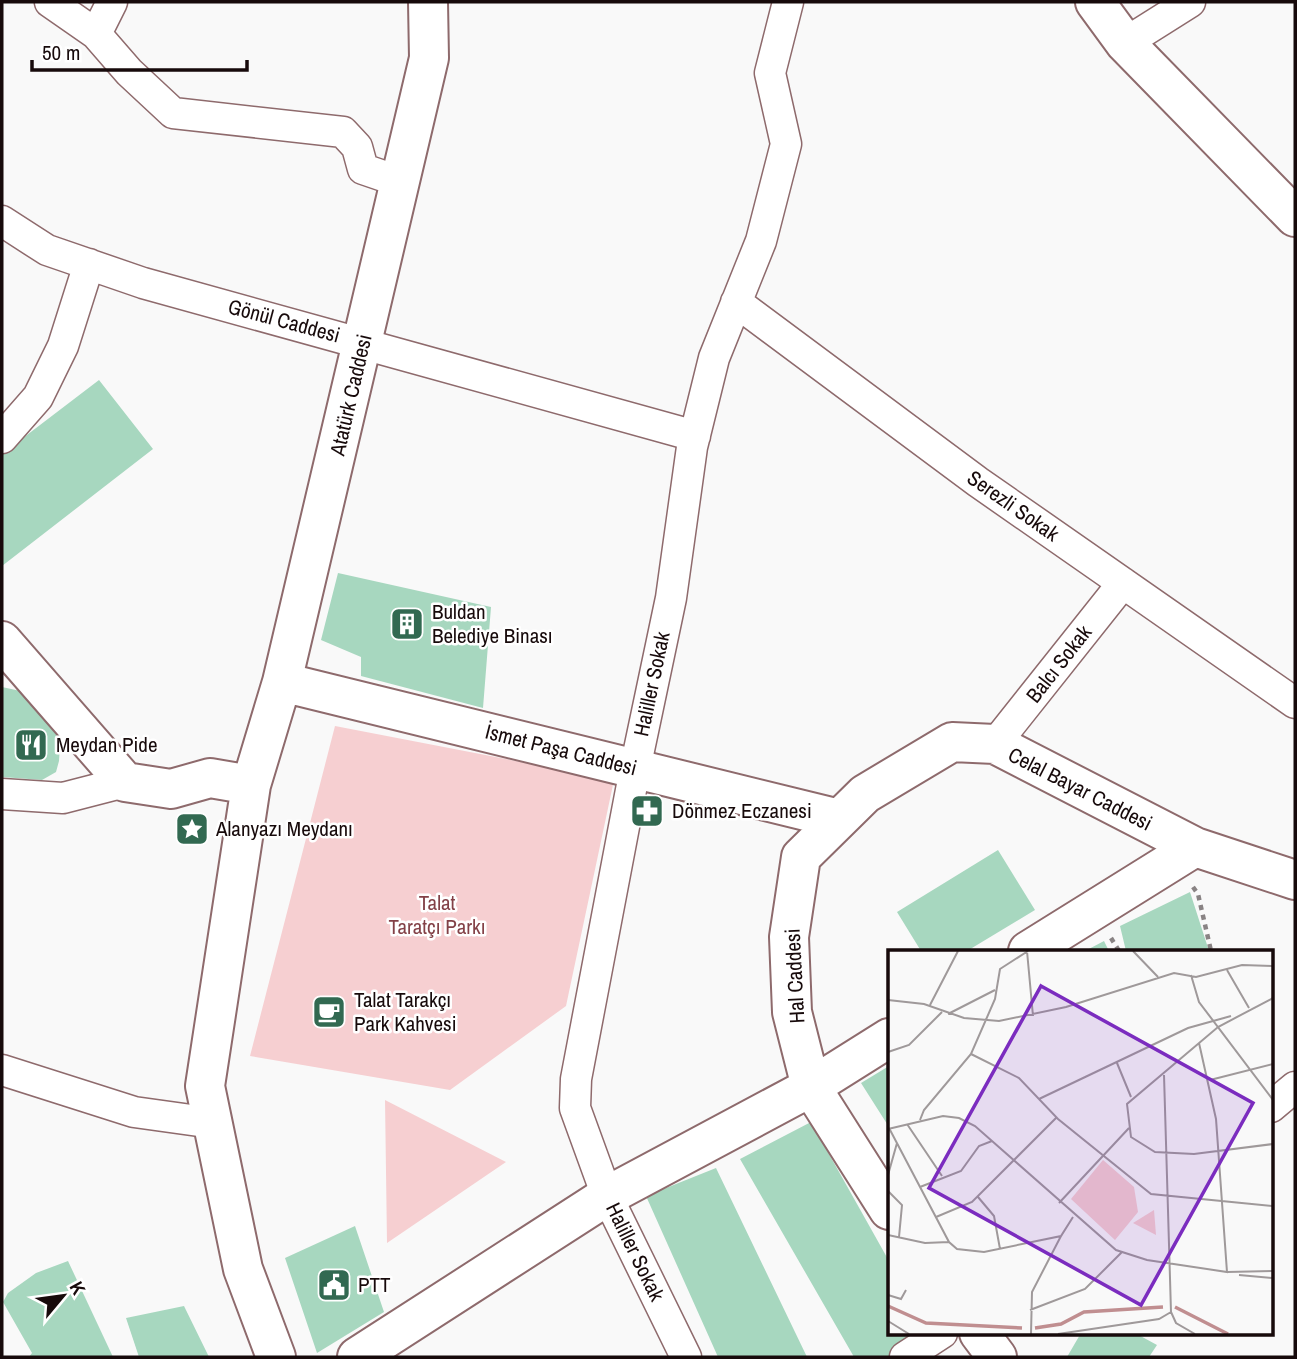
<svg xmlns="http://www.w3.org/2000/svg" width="1297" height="1359" font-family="'Archivo Narrow',sans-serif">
<rect width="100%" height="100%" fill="#f9f9f9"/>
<path fill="#f6cfd1" d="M335 726 614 780 566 1006 450 1090 250 1056Z
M385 1100 506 1162 387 1243Z"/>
<path fill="#a7d7bf" d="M99 380 153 449 2 566V454Z
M338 573 491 607 483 708 361 676V657L321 640Z
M2 687 48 697 61 729 59 761 56 772 42 780 2 777Z
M998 850 1035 910 967 951H921L897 912Z
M1190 892 1209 951H1126L1120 926Z
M1104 941 1109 951H1085Z
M889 1066V1127L861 1083Z
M811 1122 889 1261V1333H932L896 1357H854L740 1159Z
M716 1168 807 1357H718L646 1196Z
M355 1226 384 1312 317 1353 285 1258Z
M68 1261 113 1357H29L32 1353 3 1302 8 1293 36 1273Z
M184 1306 209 1357H139L126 1318Z
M1081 1333H1135L1157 1345 1149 1357H1067Z"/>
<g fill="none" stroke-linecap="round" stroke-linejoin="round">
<defs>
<path id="street" d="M50 2 96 34 129 72 173 113 343 132 357 147 363 169 401 182
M96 34 112 2
M1125 43 1190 2
M2 221 47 250 143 283 695 436
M736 302 978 482 1295 703
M2 438 38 397 63 346 89 264
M995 744 1123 583
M2 794 63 798 125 782
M2 1070 134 1112 213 1123
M1271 1107 1295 1087
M686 1357 607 1196 575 1108 576 1079 635 769 671 598 692 447 714 358 761 241 786 144 770 73 788 2
M905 1357 942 1333"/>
<path id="secondary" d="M1095 2 1125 43 1295 217
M2 641 125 782 171 789 210 778 251 785
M282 682 839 819
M1028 951 1195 847
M889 1210 811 1087 792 1012 789 937 801 857 865 794 952 742 995 744 1195 847 1295 880
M979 1333 997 1357
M276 1357 243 1269 205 1086 251 785 282 682 429 58 428 2
M357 1357 607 1196 811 1087 889 1038"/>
</defs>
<use href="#street" stroke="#8e6a6c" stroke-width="33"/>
<use href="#secondary" stroke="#8e6a6c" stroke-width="42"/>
<path stroke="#898384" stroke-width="4.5" stroke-dasharray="5 5" stroke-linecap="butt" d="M1193 887 1198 894 1211 951
M1111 938 1119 951"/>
<use href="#street" stroke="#fff" stroke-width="30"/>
<use href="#secondary" stroke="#fff" stroke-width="38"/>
</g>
<defs>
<symbol id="building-square" viewBox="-11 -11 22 22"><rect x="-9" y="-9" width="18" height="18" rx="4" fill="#326951" stroke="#fff"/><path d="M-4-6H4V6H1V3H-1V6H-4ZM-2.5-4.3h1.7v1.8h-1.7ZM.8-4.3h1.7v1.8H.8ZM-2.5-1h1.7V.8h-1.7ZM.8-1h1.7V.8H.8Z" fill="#fff"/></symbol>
<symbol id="restaurant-square" viewBox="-11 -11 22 22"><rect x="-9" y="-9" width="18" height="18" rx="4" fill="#326951" stroke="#fff"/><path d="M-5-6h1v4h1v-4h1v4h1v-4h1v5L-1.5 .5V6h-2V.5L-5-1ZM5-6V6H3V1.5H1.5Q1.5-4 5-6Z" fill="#fff"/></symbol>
<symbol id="pharmacy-square" viewBox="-11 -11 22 22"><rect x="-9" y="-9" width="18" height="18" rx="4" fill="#326951" stroke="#fff"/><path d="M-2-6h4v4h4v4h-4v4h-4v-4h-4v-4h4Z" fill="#fff"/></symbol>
<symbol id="sight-square" viewBox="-11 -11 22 22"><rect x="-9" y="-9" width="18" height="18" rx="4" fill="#326951" stroke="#fff"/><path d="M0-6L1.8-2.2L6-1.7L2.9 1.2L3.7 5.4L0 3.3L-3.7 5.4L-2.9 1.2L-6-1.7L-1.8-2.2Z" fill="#fff"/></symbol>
<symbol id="cafe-square" viewBox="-11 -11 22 22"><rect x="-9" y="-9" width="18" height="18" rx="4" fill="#326951" stroke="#fff"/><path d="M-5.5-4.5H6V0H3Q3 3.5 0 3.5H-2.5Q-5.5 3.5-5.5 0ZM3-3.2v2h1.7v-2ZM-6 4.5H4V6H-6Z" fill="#fff"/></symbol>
<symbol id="civic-square" viewBox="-11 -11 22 22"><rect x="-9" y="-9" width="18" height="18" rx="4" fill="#326951" stroke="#fff"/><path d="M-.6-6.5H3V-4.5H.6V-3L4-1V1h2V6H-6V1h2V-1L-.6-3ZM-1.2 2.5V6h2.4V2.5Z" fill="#fff"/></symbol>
</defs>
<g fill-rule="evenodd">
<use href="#building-square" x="388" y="605" width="38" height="38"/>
<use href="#restaurant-square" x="12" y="726" width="38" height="38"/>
<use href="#pharmacy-square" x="628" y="792" width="38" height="38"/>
<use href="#sight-square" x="173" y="810" width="38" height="38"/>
<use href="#cafe-square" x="310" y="993" width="38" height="38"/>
<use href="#civic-square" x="315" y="1266" width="38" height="38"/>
</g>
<g text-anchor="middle" stroke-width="5" stroke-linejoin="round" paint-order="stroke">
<g font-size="21" fill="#170a0b" stroke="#fff">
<text transform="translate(284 321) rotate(15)" y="7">Gönül Caddesi</text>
<text transform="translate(351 395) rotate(-77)" y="7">Atatürk Caddesi</text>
<text transform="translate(1013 506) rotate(35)" y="7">Serezli Sokak</text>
<text transform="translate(1059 664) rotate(-52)" y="7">Balcı Sokak</text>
<text transform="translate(652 684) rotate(-78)" y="7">Haliller Sokak</text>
<text transform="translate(561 750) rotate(14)" y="7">İsmet Paşa Caddesi</text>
<text transform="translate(1080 789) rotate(27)" y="7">Celal Bayar Caddesi</text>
<text transform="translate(795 976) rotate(-93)" y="7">Hal Caddesi</text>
<text transform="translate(635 1252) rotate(64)" y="7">Haliller Sokak</text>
</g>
<g font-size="21" fill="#170a0b" stroke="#fff" text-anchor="start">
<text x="432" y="619">Buldan<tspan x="432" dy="24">Belediye Binası</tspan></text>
<text x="56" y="752">Meydan Pide</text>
<text x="672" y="818">Dönmez Eczanesi</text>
<text x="216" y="836">Alanyazı Meydanı</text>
<text x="354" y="1007">Talat Tarakçı<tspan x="354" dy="24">Park Kahvesi</tspan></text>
<text x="358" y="1292">PTT</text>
</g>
<g font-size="21" fill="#834147" stroke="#fff">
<text x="437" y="910">Talat<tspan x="437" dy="24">Taratçı Parkı</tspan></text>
</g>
</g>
<g transform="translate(888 950)">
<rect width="385" height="385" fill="#f9f9f9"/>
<path d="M215 210 246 237 250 262 227 290 183 249ZM266 260 268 285 245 273Z" fill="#f6cfd1"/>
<path fill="none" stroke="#c08e90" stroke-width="3.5" d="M0 356 38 373 134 378M287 357 340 384M147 378 173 374 196 362 275 357"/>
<path fill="none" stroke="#9f999a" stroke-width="2" d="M139 1 145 66M245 1 270 27M339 20 361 58M303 25 311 52 385 150M385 48 330 77 239 154 243 187 267 202 306 204 385 194M0 50 36 54 76 68 111 71 178 57 286 23 308 27 354 15 385 16M42 55 70 1M60 64 107 40M0 102 21 95 54 62M83 104 131 128 170 169 263 244 385 256M229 113 243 147M276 125 283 362 288 373 307 384M322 130 385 114M151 149 300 78 343 66M32 170 36 160 83 104 107 49 112 19 140 1M19 174 54 226M1 178 61 292 69 299 96 302 173 286 185 267M0 179 55 166 71 168 87 176 228 300 259 310 339 322 328 169 311 93M0 225 9 193M32 237 73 221 91 196 104 191M0 241 14 255 11 287M90 247 106 266 112 299M171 253 241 178M48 267 84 252 169 167M0 285 37 293 61 292M339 322 385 321M351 325 385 328M0 345 13 349 18 340M142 360 197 339 234 302M0 371 21 384M143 384 144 342 173 286M170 384 271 369 283 362"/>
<path fill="#7b2cbf" fill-opacity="0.15" stroke="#7b2cbf" stroke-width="3.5" d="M153 36 365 153 253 355 41 238Z"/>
<rect width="385" height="385" fill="none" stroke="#170a0b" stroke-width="3.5"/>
</g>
<rect width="1297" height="1359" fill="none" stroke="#170a0b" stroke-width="7"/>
<g transform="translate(63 1296) rotate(61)" stroke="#ffffff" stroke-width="5" paint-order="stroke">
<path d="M0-5L12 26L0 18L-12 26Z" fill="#170a0b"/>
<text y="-10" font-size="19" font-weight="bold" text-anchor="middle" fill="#170a0b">K</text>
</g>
<path d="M32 60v10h215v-10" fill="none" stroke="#170a0b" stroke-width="3.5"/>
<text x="42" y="60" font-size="21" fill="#170a0b" stroke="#ffffff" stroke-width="5" paint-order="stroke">50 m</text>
</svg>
